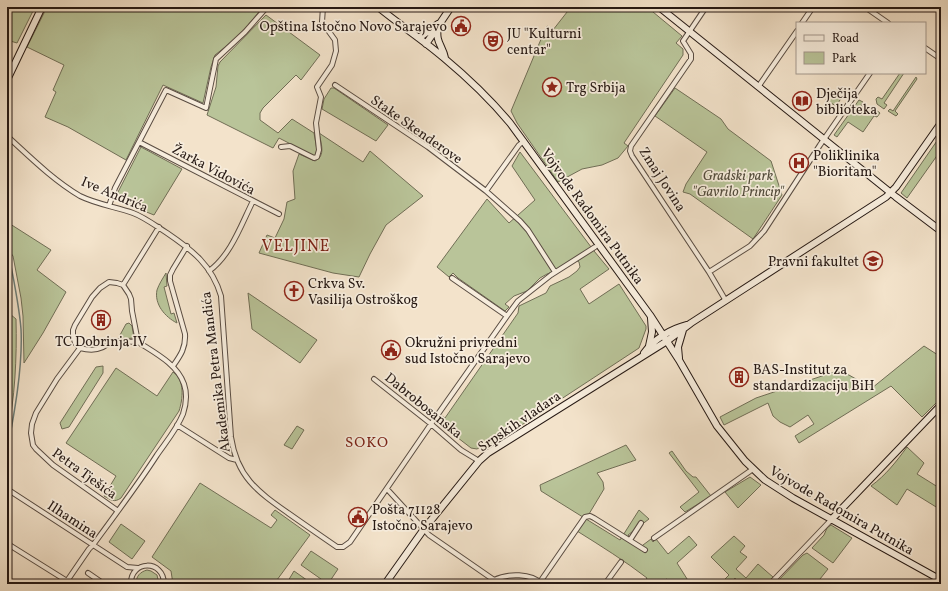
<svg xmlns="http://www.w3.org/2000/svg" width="948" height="591" font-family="Vollkorn,serif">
<rect width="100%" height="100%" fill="#f3e3cb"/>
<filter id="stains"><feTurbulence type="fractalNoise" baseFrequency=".005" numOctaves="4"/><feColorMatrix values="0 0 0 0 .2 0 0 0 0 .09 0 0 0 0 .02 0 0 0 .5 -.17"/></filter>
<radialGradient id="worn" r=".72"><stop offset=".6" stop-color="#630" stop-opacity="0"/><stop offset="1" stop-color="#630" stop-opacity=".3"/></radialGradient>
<path fill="#b9c499" stroke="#706e56" d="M7 7H35L17 43 7 40Z
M47 7H164L169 9 170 7H263L239 36 215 55 211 67 203 103 163 85 126 160 68 127 45 117 56 92 53 90 64 65 27 47Z
M571 7H647L682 36 676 43 683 49V55L624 143 628 146 618 158 602 165 582 169 558 182 517 123 511 111 544 32 547 26 553 30Z
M266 15 320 55 301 80 296 75 263 108 260 113V120L278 133 292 119 314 133 317 150 315 155 314 156 279 138 273 148 207 115 216 87 218 66 220 62Z
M900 73H904L884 103 887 105 884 109 877 104 876 99 878 97 882 99Z
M916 77 917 79 895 111 898 114 896 116 888 111 890 109 893 111Z
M331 88H334L388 125 376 141 322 109 324 99Z
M675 88 721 119 728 129 771 161 782 195 753 239 690 194 683 192 686 184 707 152 655 116Z
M833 90 842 97 836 106 826 100Z
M859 100 863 102 861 105 873 114 876 110 880 113 877 117 874 116 863 132 848 122 837 137 834 135Z
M319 133 363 162 370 151 423 196 386 225 370 254 359 277 333 273 259 253 267 235 275 238 284 219 287 202 295 199 293 171 299 154 315 161C326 156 321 143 319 133Z
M941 135V150L907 198 901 193Z
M141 147 182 169 154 215 119 201 116 196Z
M520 152 594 251 609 269 580 289 589 304 619 284 646 326V329L639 348 485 449 482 446 477 449 471 448 440 424 439 421 442 416 445 418 518 313 519 306 546 293 550 286 569 277 577 271 580 267 579 262 576 260 558 270 547 274 540 278 527 291 514 296 505 304 509 307 505 311 458 278 453 273 449 277 437 267 487 199 509 223 535 200 512 166Z
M7 222 51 250 37 270 66 292 43 333 24 363 23 316 21 298 13 256 7 248Z
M166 273 167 286 164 287 171 314 174 313 177 323C165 317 154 304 157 290 159 284 163 278 166 273Z
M248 293 317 340 300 363 252 329Z
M10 314 16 319C17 358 15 398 7 437V318Z
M129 323 132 326 134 338 121 339 120 335 126 324Z
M924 346 941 357V398L922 417 891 386 799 443 795 436 814 424 808 415 790 427 780 422 773 416 768 403 724 425 720 417 756 398 840 370 872 388Z
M103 366V373L69 427 62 429 60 423 96 367Z
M116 368 157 396 173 372C185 380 183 399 179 411L121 498C114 503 111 500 104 496L116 476 66 443Z
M297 426 304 430 292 449 284 445Z
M626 445 636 460 597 473 603 482 604 489 586 519 620 540 639 510 649 519 628 535 639 548 651 539 653 542 656 539 668 554 689 536 697 545 677 563 689 582 687 584H677L666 579 662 584H650L645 581 647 578C625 561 601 546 577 531L586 519 541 491 540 485Z
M907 447 924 463 917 474 941 489V510L907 489 897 505 871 486C886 475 896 462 907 447Z
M672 451 686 471 693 477H696L711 496 685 512 680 507 699 492 669 453Z
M750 477 761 485 738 508 725 492Z
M200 483 271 528 277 520 271 515 275 510 310 535 274 584H173L171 571 152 557Z
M121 524 145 541 132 559 109 542Z
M831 525 852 538 833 563 812 548 824 535 827 528Z
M734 536 745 546 740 552 747 557 736 569 746 578 758 564 773 577 766 584H740L735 578 730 584H720L729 575 711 557Z
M311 551 338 569 328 584 301 565Z
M807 553 828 569 816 584H775L803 555Z
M147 570 151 571 157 575 159 584H136C136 576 140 572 147 570Z
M294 571 311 583 310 584H292L288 581Z"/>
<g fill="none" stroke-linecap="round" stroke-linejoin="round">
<path stroke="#6c7c77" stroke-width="1.5" d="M7 254 9 256C14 281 19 305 21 329 23 367 14 415 7 452"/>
<defs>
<path id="street" d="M706 7 683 41 691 54V59L631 146 630 151 632 156 709 272 726 301
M865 7 888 23
M802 23 813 7
M925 48 941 59
M335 85 428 147 486 191 520 221 528 230 555 272
M758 87 797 31
M7 136C30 157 53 180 80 196 96 204 116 207 133 213 144 217 156 226 167 233 192 250 212 265 221 296L231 437C237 477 257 491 288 513 305 525 321 536 337 547H343L350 542 431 424 507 316 452 278
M139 142 279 214
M281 147 290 146 314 158 317 157 319 150 316 123 321 97 317 87 332 65 336 51 335 40 322 22 323 7
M486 191 519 145 524 141
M109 206 115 188 166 90 206 108 216 59 245 32 267 7
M209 271C231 255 241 225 253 201
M709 272 750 246 764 231 820 145 870 73
M123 285 159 227
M507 316 518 301 551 275 595 247
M80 348 57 379 36 413 32 424 31 433 33 445 36 449 53 465 118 511
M80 348C91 351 103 350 111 341L138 342
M173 366C180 356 186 348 185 334L170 281V275L173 269 187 246
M374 379 431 424 461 450 479 461
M177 425 229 458 237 460
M7 489 127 567 138 568
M387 489 429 535 494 580
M654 538 753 469
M630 540 641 523
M11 546 67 581 89 549 93 545C115 515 137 486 157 455 166 442 177 429 183 414 186 405 187 393 184 384 177 364 155 353 138 342L132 311 131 299 129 294 123 285 117 283 109 282 100 288 92 297 75 325 73 330V336L75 343 80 348
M88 573 104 584
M494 580C508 573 531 573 542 584
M540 582 585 517 590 516 594 518 645 550
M131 584C130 560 164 559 164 584
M605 584 621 562
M770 584 831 520"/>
<path id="secondary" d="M378 7C400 25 423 40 444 58 468 78 490 99 510 123L650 315 679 360 717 426 745 461 765 480 793 498 941 580
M659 7 896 197 941 231
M438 28C435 42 443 46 445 58
M419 38 438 24
M426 44 451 7
M7 80 42 7
M649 346 652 332 651 318
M644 353C654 339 671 329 687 325
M679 358 678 347 683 330
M831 520 941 405
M385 584 424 529 479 461 488 453 667 341 691 323 886 197 896 187 941 123"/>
</defs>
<use href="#street" stroke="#594c42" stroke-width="6"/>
<use href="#secondary" stroke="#261914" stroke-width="8"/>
<use href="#street" stroke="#f7eddd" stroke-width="4"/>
<use href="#secondary" stroke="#f7eddd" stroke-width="6"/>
</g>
<defs>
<symbol id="civic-ring" viewBox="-11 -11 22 22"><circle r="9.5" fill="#f7eddd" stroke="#8f2418" stroke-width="1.5"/><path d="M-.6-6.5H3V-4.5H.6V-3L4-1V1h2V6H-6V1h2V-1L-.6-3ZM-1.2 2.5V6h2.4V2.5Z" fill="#8f2418"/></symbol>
<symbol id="theatre-ring" viewBox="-11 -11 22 22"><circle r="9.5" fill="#f7eddd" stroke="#8f2418" stroke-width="1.5"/><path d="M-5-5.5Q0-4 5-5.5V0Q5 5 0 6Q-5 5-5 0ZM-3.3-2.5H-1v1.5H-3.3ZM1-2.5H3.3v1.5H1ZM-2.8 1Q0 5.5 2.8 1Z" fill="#8f2418"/></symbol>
<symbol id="sight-ring" viewBox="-11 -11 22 22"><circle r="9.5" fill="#f7eddd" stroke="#8f2418" stroke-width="1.5"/><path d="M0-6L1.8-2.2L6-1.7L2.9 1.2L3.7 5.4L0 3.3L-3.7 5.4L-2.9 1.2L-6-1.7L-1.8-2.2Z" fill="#8f2418"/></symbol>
<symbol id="library-ring" viewBox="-11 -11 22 22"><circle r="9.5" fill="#f7eddd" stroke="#8f2418" stroke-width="1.5"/><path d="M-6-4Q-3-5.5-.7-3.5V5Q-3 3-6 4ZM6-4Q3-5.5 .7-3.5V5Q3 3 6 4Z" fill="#8f2418"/></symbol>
<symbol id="hospital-ring" viewBox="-11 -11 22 22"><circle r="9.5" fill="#f7eddd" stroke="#8f2418" stroke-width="1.5"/><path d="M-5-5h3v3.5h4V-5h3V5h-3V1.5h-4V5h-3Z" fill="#8f2418"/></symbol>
<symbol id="university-ring" viewBox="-11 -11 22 22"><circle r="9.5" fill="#f7eddd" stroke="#8f2418" stroke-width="1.5"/><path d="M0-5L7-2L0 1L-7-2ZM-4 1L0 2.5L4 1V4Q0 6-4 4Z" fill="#8f2418"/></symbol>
<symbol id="church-ring" viewBox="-11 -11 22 22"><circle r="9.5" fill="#f7eddd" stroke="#8f2418" stroke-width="1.5"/><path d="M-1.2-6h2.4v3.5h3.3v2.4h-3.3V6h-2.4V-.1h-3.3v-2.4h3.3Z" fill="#8f2418"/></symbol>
<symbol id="building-ring" viewBox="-11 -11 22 22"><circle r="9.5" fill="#f7eddd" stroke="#8f2418" stroke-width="1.5"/><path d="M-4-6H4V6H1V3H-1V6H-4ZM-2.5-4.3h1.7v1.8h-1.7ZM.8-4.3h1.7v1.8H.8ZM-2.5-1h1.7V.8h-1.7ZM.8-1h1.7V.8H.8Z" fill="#8f2418"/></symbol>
</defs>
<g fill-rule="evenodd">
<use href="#civic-ring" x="450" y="15" width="22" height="22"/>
<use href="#theatre-ring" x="482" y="30" width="22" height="22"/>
<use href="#sight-ring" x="541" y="76" width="22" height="22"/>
<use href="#library-ring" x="791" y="90" width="22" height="22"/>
<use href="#hospital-ring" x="788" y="152" width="22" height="22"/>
<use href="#university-ring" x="862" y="250" width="22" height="22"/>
<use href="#church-ring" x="283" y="280" width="22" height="22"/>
<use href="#building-ring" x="90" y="309" width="22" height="22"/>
<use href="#civic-ring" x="380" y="339" width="22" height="22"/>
<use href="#building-ring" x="728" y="366" width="22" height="22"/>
<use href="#civic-ring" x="347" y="506" width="22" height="22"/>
</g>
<g text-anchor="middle" stroke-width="3.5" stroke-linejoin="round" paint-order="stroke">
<g font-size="14" fill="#261914" stroke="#f7eddd" text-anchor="start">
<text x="447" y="31" text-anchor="end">Opština Istočno Novo Sarajevo</text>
<text x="507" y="38">JU "Kulturni<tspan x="507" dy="16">centar"</tspan></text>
<text x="566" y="92">Trg Srbija</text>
<text x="816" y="98">Dječija<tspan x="816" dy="16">biblioteka</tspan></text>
<text x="813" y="160">Poliklinika<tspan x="813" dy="16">"Bioritam"</tspan></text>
<text x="859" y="266" text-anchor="end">Pravni fakultet</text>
<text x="308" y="288">Crkva Sv.<tspan x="308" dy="16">Vasilija Ostroškog</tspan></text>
<text x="101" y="346" text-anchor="middle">TC Dobrinja IV</text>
<text x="405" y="347">Okružni privredni<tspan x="405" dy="16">sud Istočno Sarajevo</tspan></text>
<text x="753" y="374">BAS-Institut za<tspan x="753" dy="16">standardizaciju BiH</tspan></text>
<text x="372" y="514">Pošta 71128<tspan x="372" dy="16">Istočno Sarajevo</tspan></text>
</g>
<g font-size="14" fill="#261914" stroke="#f7eddd">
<text transform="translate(417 129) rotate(35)" y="5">Stake Skenderove</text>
<text transform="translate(214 169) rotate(28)" y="5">Žarka Vidovića</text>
<text transform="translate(663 179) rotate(57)" y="5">Zmaj Jovina</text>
<text transform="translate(115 194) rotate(23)" y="5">Ive Andrića</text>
<text transform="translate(593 216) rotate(54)" y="5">Vojvode Radomira Putnika</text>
<text transform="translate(215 372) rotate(-97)" y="5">Akademika Petra Mandića</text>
<text transform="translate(424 405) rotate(39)" y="5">Dabrobosanska</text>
<text transform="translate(519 421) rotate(-34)" y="5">Srpskih vladara</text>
<text transform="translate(85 473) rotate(36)" y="5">Petra Tješića</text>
<text transform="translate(842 510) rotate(30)" y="5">Vojvode Radomira Putnika</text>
<text transform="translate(73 519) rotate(33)" y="5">Ilhamina</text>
</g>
<g font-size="14" font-style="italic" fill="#524c3c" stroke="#f7eddd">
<text x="738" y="180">Gradski park<tspan x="738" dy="16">"Gavrilo Princip"</tspan></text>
</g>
<g font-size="15" letter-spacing="1" fill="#7a1f14" stroke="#f7eddd">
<text x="367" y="447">SOKO</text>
</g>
<g font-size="16" letter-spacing="1" fill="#7a1f14" stroke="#f7eddd">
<text x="296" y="251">VELJINE</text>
</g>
</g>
<rect width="948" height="591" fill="none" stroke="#f3e3cb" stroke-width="24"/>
<rect x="8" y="8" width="932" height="575" fill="none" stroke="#261914" stroke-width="2"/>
<rect x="12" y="12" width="924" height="567" fill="none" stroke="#261914"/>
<rect x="796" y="22" width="130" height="52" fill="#f7eddd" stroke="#a3988d"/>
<rect x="804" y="35" width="20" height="6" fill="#f7eddd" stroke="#a3988d"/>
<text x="832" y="42" font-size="12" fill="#261914">Road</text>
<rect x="804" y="52" width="20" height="12" fill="#b9c499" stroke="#a3988d"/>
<text x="832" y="62" font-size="12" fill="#261914">Park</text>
<rect width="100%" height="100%" filter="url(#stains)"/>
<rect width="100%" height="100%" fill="url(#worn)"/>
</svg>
